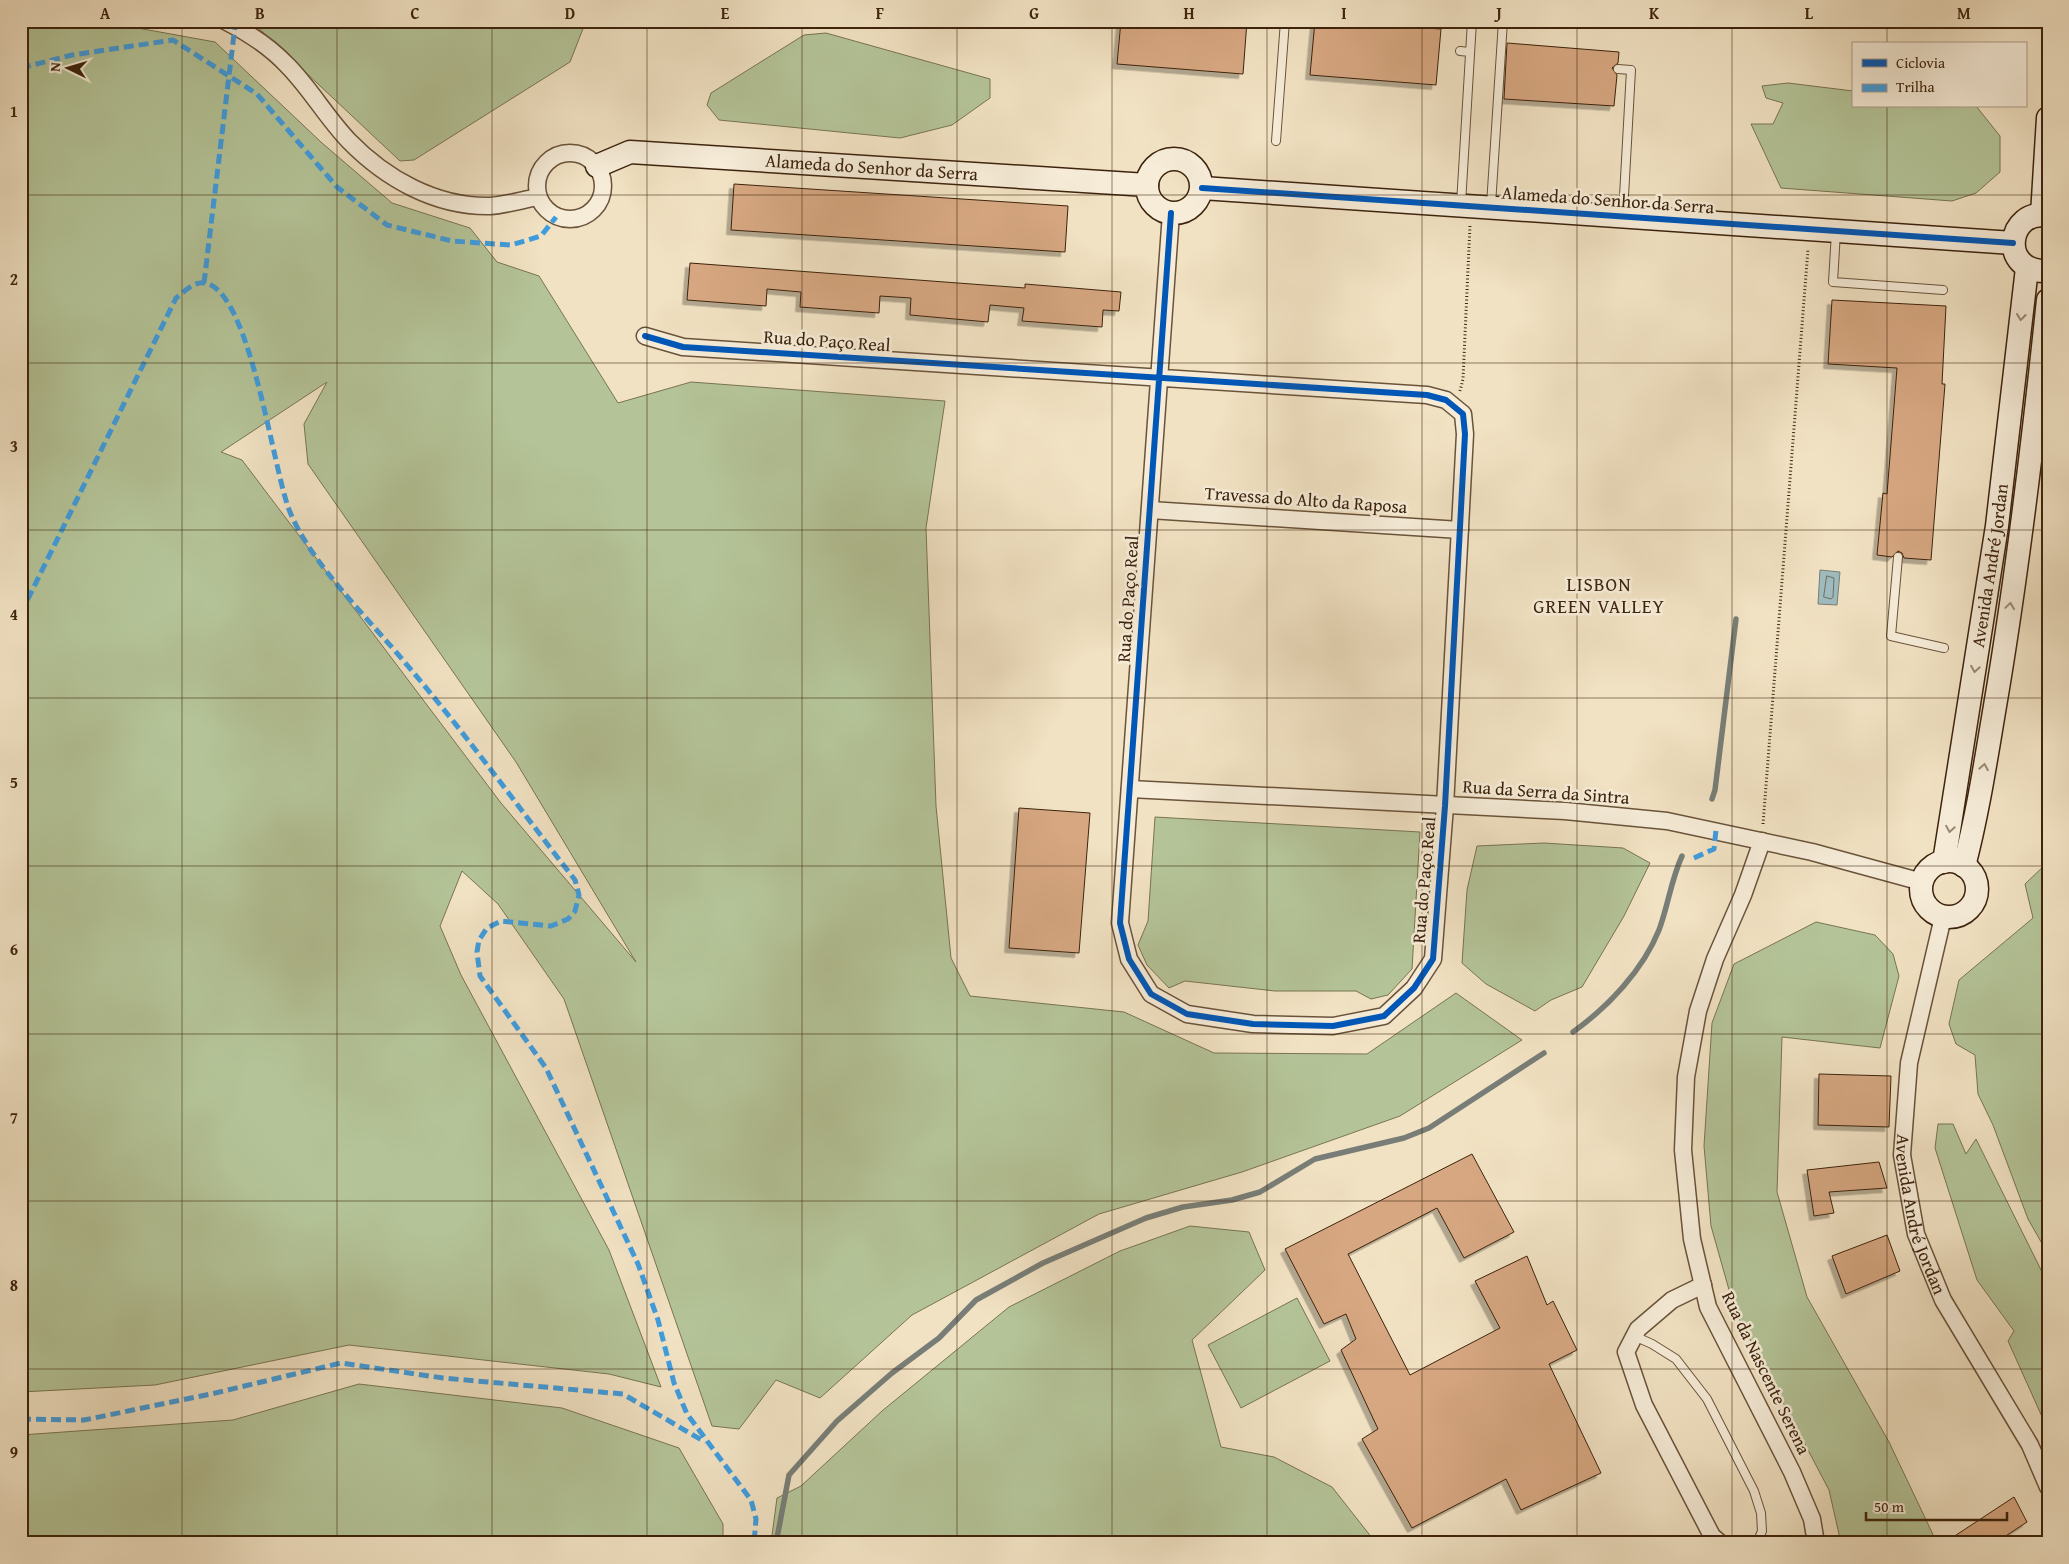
<svg xmlns="http://www.w3.org/2000/svg" width="2069" height="1564" font-family="'Gentium Book Plus',serif">
<defs>
<filter id="shadow"><feDropShadow dx="-4.5" dy="4.5" stdDeviation="0" flood-color="#0004"/></filter>
</defs>
<rect width="100%" height="100%" fill="#f1e2c3"/>
<filter id="stains"><feTurbulence type="fractalNoise" baseFrequency=".004" numOctaves="4"/><feColorMatrix values="0 0 0 0 .2 0 0 0 0 .09 0 0 0 0 .02 0 0 0 .5 -.17"/></filter>
<radialGradient id="worn" r=".72"><stop offset=".6" stop-color="#630" stop-opacity="0"/><stop offset="1" stop-color="#630" stop-opacity=".3"/></radialGradient>
<path fill="#b4c498" stroke="#787452" fill-rule="evenodd" d="M21 21H99L215 42 322 143 392 203 470 228 497 262 539 276 618 403 691 382 945 401 926 528 936 806 951 958 970 996 1124 1012 1214 1053 1367 1054 1456 993 1522 1040 1400 1116 1242 1172 1099 1214 912 1315 820 1398 776 1380 739 1429 712 1426 564 999 498 904 462 871 440 926 461 975 609 1250 661 1387 609 1374 349 1345 155 1385 21 1392ZM327 382 304 424 308 464 516 762 636 962 501 803 242 460 221 452Z
M251 21H586L570 62 414 160 400 161Z
M826 33 990 79V98L952 125 900 138 719 120 707 105 711 93 804 35Z
M1788 83 1853 91V106H1976L2000 136V172L1976 193 1952 201 1781 188 1751 124H1773L1783 103 1766 98 1762 86Z
M1155 817 1420 832 1412 969 1388 995 1371 999 1356 991H1275L1185 981 1169 988 1147 965 1138 945 1148 921Z
M1544 843 1623 848 1650 863 1624 916 1582 987 1551 1000 1535 1011 1486 984 1462 963 1467 890 1477 846Z
M2048 862V1254L2028 1219 1993 1125 1978 1094 1975 1055 1956 1044 1949 1024 1959 980 2033 918 2025 884Z
M1816 922 1875 935 1893 954 1899 976 1880 1048 1782 1037 1777 1192 1807 1297 1889 1442 1937 1543H1841L1829 1490 1735 1311 1711 1226 1704 1146 1712 1023 1734 964Z
M1938 1124H1953L1966 1154 1976 1139 2048 1284V1430L2008 1341 2014 1331 1977 1280 1935 1148Z
M1190 1226 1249 1232 1265 1270 1192 1340 1221 1447 1274 1457 1332 1487 1376 1543H771L777 1498 801 1486 882 1411 1009 1307 1120 1251Z
M1297 1298 1330 1361 1241 1408 1208 1345Z
M359 1384 562 1408 679 1448 723 1524V1543H21V1435L233 1420Z"/>
<path fill="#9fbbbe" stroke="#787e77" d="M1820 570 1840 572 1837 605 1818 604Z"/>
<g fill="none" stroke-linecap="round" stroke-linejoin="round">
<path stroke="#6e6f66" stroke-width="1" d="M1827 576 1834 578 1833 597 1831 599 1824 597Z"/>
<path stroke="#787e77" stroke-width="5.5" d="M1712 799 1715 790 1736 619
M1573 1032C1608 1007 1643 970 1659 930 1668 906 1671 880 1682 856
M776 1543 789 1475 837 1421 892 1373 939 1338 976 1300 1043 1263 1146 1218 1183 1207 1232 1200 1260 1192 1315 1159 1404 1138 1429 1128 1544 1053"/>
</g>
<path fill="#d6a781" stroke="#3d230d" filter="url(#shadow)" d="M1121 21H1247L1243 74 1117 64Z
M1315 21 1441 29 1436 85 1310 75Z
M1507 43 1619 52 1618 63 1612 68 1617 75 1614 106 1504 99Z
M734 184 1068 206 1065 252 731 230Z
M690 263 1025 288V284L1121 292 1119 311 1103 310 1102 327 1022 321 1024 308 990 305 988 322 910 315 911 298 880 296 879 313 800 307 801 292 767 289 766 306 687 300Z
M1832 300 1946 306 1942 384H1945L1931 560 1904 558 1902 553 1898 551 1892 557 1877 555 1883 493 1887 494 1897 368 1828 364Z
M1019 808 1090 813 1079 953 1009 948Z
M1819 1074 1891 1076 1889 1127 1818 1125Z
M1472 1154 1514 1232 1464 1258 1437 1208 1348 1254 1410 1375 1500 1328 1475 1281 1527 1256 1547 1305 1553 1301 1577 1350 1549 1364 1601 1473 1521 1510 1506 1479 1412 1528 1362 1439 1378 1429 1341 1350 1356 1339 1346 1314 1324 1324 1285 1249Z
M1879 1162 1887 1188 1829 1192 1834 1213 1814 1216 1807 1170Z
M1887 1235 1900 1271 1846 1294 1832 1256Z
M2014 1497 2027 1522 1995 1543H1944Z"/>
<g fill="none" stroke-linecap="round" stroke-linejoin="round">
<defs>
<path id="lane" d="M1460 51 1470 52
M1618 69 1631 70 1623 214
M1276 141 1285 21
M1461 204 1472 21
M1491 205 1503 21
M1836 232 1833 282 1943 290
M1898 557 1891 636 1944 648
M1634 1336 1652 1344 1676 1359 1707 1399 1754 1491 1761 1513 1762 1531 1757 1543"/>
<g id="street">
<path d="M225 21C247 32 270 47 287 65 310 88 326 117 349 141 386 179 436 207 490 206 505 205 522 200 538 197"/>
<circle cx="570" cy="186" r="33"/>
<path d="M645 336 683 347 1427 395 1446 400 1463 414 1465 434 1445 806 1433 959 1414 988 1384 1016 1333 1026 1253 1024 1187 1014 1151 994 1129 959 1120 923 1171 213"/>
<path d="M1150 510 1460 530"/>
<path d="M1130 789 1565 811 1667 821 1812 852 1922 882"/>
<path d="M1762 841 1743 895 1715 959 1698 1011 1686 1077 1683 1150 1692 1239 1708 1307 1792 1472 1812 1519 1816 1543"/>
<path id="s1" d="M1943 917 1909 1063 1902 1155 1916 1234 1943 1300 2030 1445 2048 1487"/>
<path d="M1703 1285 1672 1300 1638 1329 1626 1352 1644 1405 1712 1536 1720 1543"/>
</g>
<g id="secondary">
<circle cx="1174" cy="186" r="27"/>
<path id="s2" d="M597 166 630 152 1147 185"/>
<path d="M1202 188 2013 243"/>
<path d="M2042 215 2048 118"/>
<path d="M2048 216C2008 207 1997 273 2048 271"/>
<circle cx="1949" cy="889" r="28"/>
<path id="s3" d="M1944 862 1997 526 2027 268"/>
<path d="M1964 866C1978 813 1986 759 1995 706 2018 571 2034 435 2048 300"/>
</g>
</defs>
<use href="#lane" stroke="#6a533a" stroke-width="10"/>
<use href="#street" stroke="#6a533a" stroke-width="19"/>
<use href="#secondary" stroke="#3d230d" stroke-width="25"/>
<path stroke="#3d230d" stroke-width="3" stroke-dasharray="1 2.5" stroke-linecap="butt" d="M1460 391 1463 379 1470 225
M1763 824 1808 249"/>
<use href="#lane" stroke="#f6ecd8" stroke-width="8"/>
<use href="#street" stroke="#f6ecd8" stroke-width="16"/>
<use href="#secondary" stroke="#f6ecd8" stroke-width="22"/>
<path stroke="#3f9cde" stroke-width="5" stroke-dasharray="10 5" stroke-linecap="butt" d="M21 68 72 55 173 40 257 94 337 187 387 225 452 241 511 245 541 236 556 217
M204 283 235 26
M21 613 176 298C184 292 194 281 205 283 251 291 273 472 290 512 311 564 371 621 407 665 466 734 519 808 575 880L579 895 575 911 568 919 551 926 501 921 487 928 479 940 477 952 480 976 546 1068 638 1264 658 1320 674 1383 687 1414 751 1500 756 1519 754 1543
M1694 858 1714 849 1716 830
M21 1419 84 1420 211 1394 341 1363 443 1378 623 1394 705 1442"/>
<defs>
<path id="cycleway" d="M1202 188 2013 243
M645 336 683 347 1427 395 1446 400 1463 414 1465 434 1445 806 1433 959 1414 988 1384 1016 1333 1026 1253 1024 1187 1014 1151 994 1129 959 1120 923 1171 213"/>
</defs>
<use href="#cycleway" stroke="#f6ecd8" stroke-width="9"/>
<use href="#cycleway" stroke="#0057b8" stroke-width="6"/>
</g>
<defs><path id="oneway-chevron" d="M-2-3.5L2.5 0L-2 3.5" fill="none" stroke-width="1.6" stroke-linecap="round" stroke-linejoin="round" transform="scale(1.25)"/></defs>
<g stroke="#9a8872">
<use href="#oneway-chevron" transform="translate(2021 317) rotate(97)"/>
<use href="#oneway-chevron" transform="translate(2010 606) rotate(-82)"/>
<use href="#oneway-chevron" transform="translate(1975 669) rotate(99)"/>
<use href="#oneway-chevron" transform="translate(1984 767) rotate(-80)"/>
<use href="#oneway-chevron" transform="translate(1950 829) rotate(99)"/>
</g>
<path fill="none" stroke="#3d230d" stroke-width="1" stroke-opacity="0.55" d="M182 21V1543M337 21V1543M492 21V1543M647 21V1543M802 21V1543M957 21V1543M1112 21V1543M1267 21V1543M1422 21V1543M1577 21V1543M1732 21V1543M1887 21V44M1887 106V1543M21 195H2048M21 363H2048M21 530H2048M21 698H2048M21 866H2048M21 1034H2048M21 1201H2048M21 1369H2048"/>
<g text-anchor="middle" stroke-width="5" stroke-linejoin="round" paint-order="stroke">
<g font-size="18" fill="#3d230d" stroke="#f6ecd8">
<text dy="6" stroke="none"><textPath href="#s2" startOffset="278">Alameda do Senhor da Serra</textPath></text>
<text transform="translate(1608 200) rotate(4)" y="6">Alameda do Senhor da Serra</text>
<text transform="translate(827 341) rotate(4)" y="6">Rua do Paço Real</text>
<text transform="translate(1306 500) rotate(4)" y="6">Travessa do Alto da Raposa</text>
<text dy="6" stroke="none"><textPath href="#s3" startOffset="300">Avenida André Jordan</textPath></text>
<text transform="translate(1128 599) rotate(-86)" y="6">Rua do Paço Real</text>
<text transform="translate(1546 792) rotate(4)" y="6">Rua da Serra da Sintra</text>
<text transform="translate(1424 880) rotate(-85)" y="6">Rua do Paço Real</text>
<text dy="6" stroke="none"><textPath href="#s1" startOffset="304">Avenida André Jordan</textPath></text>
<text transform="translate(1766 1373) rotate(64)" y="6">Rua da Nascente Serena</text>
</g>
<g font-size="19" letter-spacing="1" fill="#3d230d" stroke="#f6ecd8">
<text x="1599" y="591">LISBON<tspan x="1599" dy="22">GREEN VALLEY</tspan></text>
</g>
</g>
<rect width="2069" height="1564" fill="none" stroke="#f1e2c3" stroke-width="55"/>
<rect x="1852" y="42" width="175" height="65" fill="#f6ecd8" stroke="#ac9c87"/>
<rect x="1862" y="59" width="25" height="8" fill="#0057b8" stroke="#ac9c87"/>
<text x="1896" y="68" font-size="15" fill="#3d230d">Ciclovia</text>
<rect x="1862" y="84" width="25" height="8" fill="#3f9cde" stroke="#ac9c87"/>
<text x="1896" y="92" font-size="15" fill="#3d230d">Trilha</text>
<g transform="translate(68 68) rotate(275)" stroke="#f6ecd8" stroke-width="4" paint-order="stroke">
<path d="M0-4L9 19L0 12L-9 19Z" fill="#3d230d"/>
<text y="-8" font-size="14" font-weight="bold" text-anchor="middle" fill="#3d230d">N</text>
</g>
<path d="M1866 1512v8h141v-8" fill="none" stroke="#3d230d" stroke-width="2.5"/>
<text x="1874" y="1512" font-size="15" fill="#3d230d" stroke="#f6ecd8" stroke-width="4" paint-order="stroke">50 m</text>
<rect x="28" y="28" width="2014" height="1508" fill="none" stroke="#3d230d" stroke-width="2"/>
<g font-size="16" text-anchor="middle" font-weight="bold" fill="#3d230d">
<text x="105" y="19">A</text>
<text x="260" y="19">B</text>
<text x="415" y="19">C</text>
<text x="570" y="19">D</text>
<text x="725" y="19">E</text>
<text x="880" y="19">F</text>
<text x="1034" y="19">G</text>
<text x="1189" y="19">H</text>
<text x="1344" y="19">I</text>
<text x="1499" y="19">J</text>
<text x="1654" y="19">K</text>
<text x="1809" y="19">L</text>
<text x="1964" y="19">M</text>
<text x="14" y="117">1</text>
<text x="14" y="285">2</text>
<text x="14" y="452">3</text>
<text x="14" y="620">4</text>
<text x="14" y="788">5</text>
<text x="14" y="955">6</text>
<text x="14" y="1123">7</text>
<text x="14" y="1291">8</text>
<text x="14" y="1458">9</text>
</g>
<rect width="100%" height="100%" filter="url(#stains)"/>
<rect width="100%" height="100%" fill="url(#worn)"/>
</svg>
